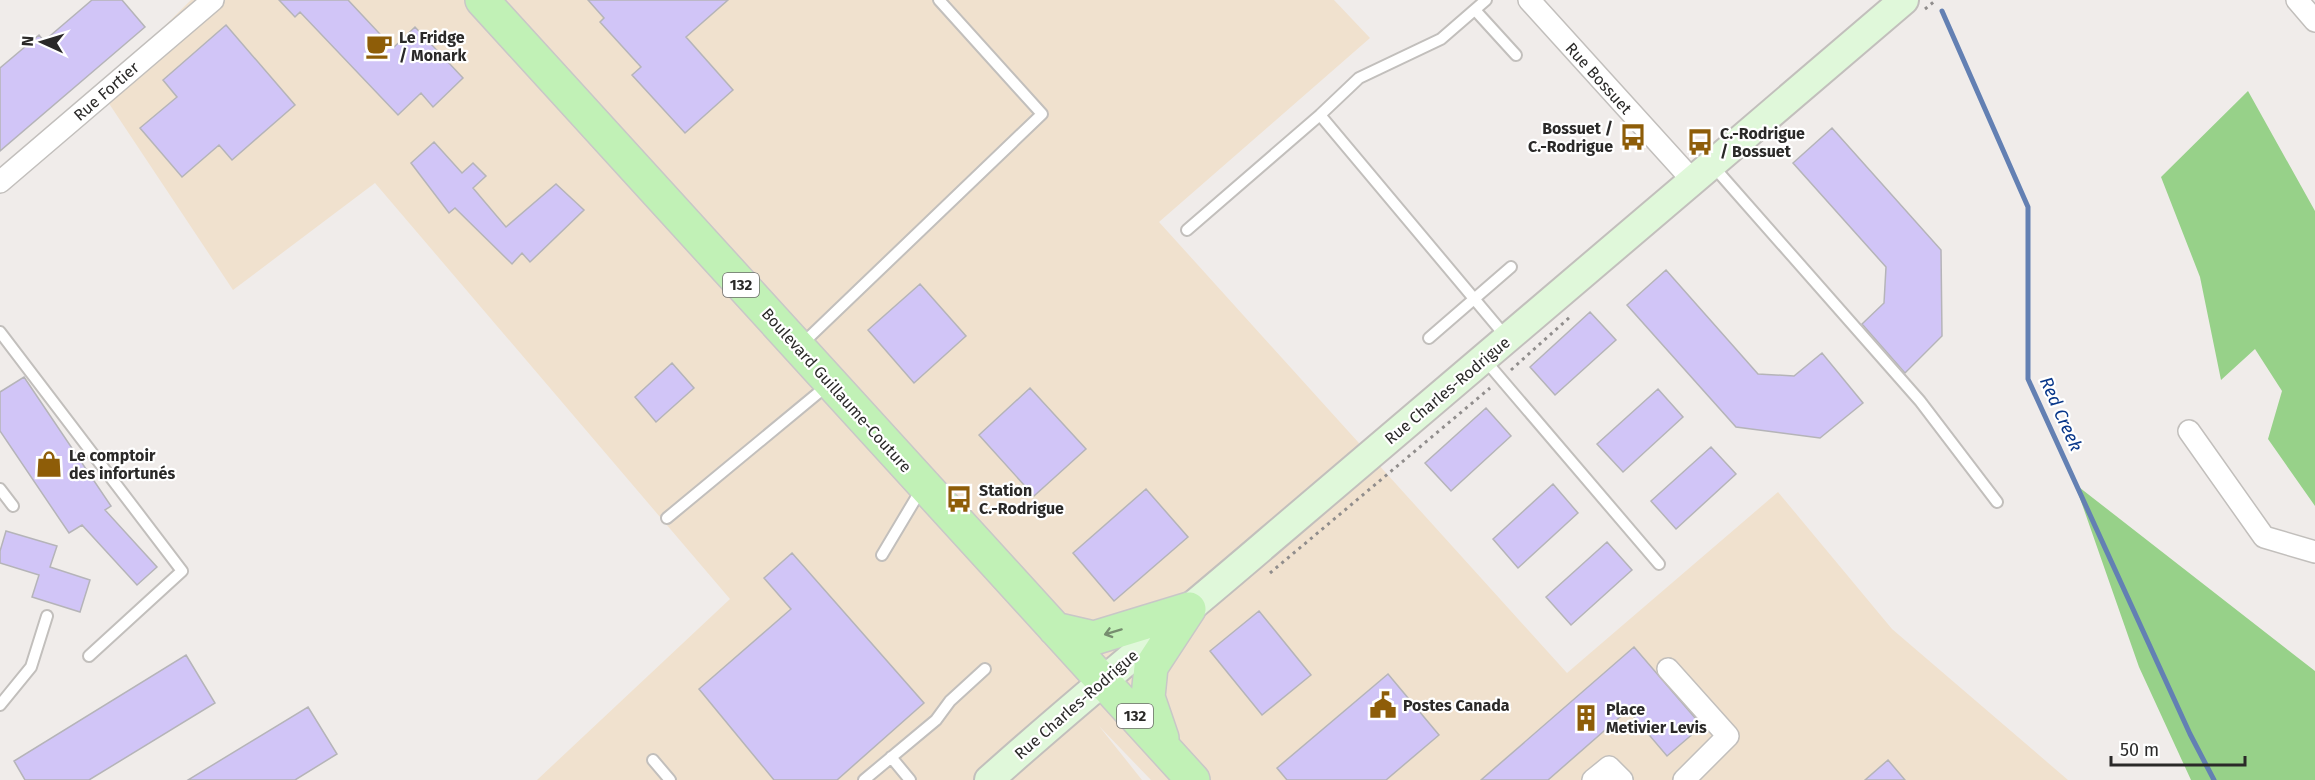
<svg xmlns="http://www.w3.org/2000/svg" width="2315" height="780" font-family="'Fira Sans',sans-serif">
<rect width="100%" height="100%" fill="#f0ecea"/>
<path fill="#f0e1ce" d="M191 0H1334L1370 38 1159 222 1567 673 1778 492 1892 629 2068 780H1151L1099 726 1142 780H537L730 599 375 183 233 290 100 90Z"/>
<path fill="#97d189" d="M2248 91 2315 211V506L2268 439 2282 391 2255 349 2221 380 2200 277 2161 177Z
M2075 484 2315 671V780H2191L2139 667Z"/>
<g fill="none" stroke-linecap="round" stroke-linejoin="round">
<path stroke="#6380b3" stroke-width="5" d="M1942 11 2028 207V379L2190 734 2214 780"/>
</g>
<path fill="#d1c5f7" stroke="#b5b4b8" stroke-width="1.5" d="M92 0H122L145 27 0 151V68L39 35 44 41Z
M279 0H348L393 48 415 27 463 78 433 107 421 93 398 115 300 12 295 17Z
M588 0H728L686 37 733 90 685 133 632 75 641 67 600 22 604 18Z
M226 25 295 105 232 160 219 145 182 177 140 128 177 97 163 80Z
M1832 128 1941 250 1942 336 1905 373 1862 324 1884 303 1886 267 1793 163Z
M434 142 462 173 473 163 486 176 473 188 506 227 556 184 584 210 530 262 522 253 512 264 455 208 449 213 411 163Z
M1666 270 1758 374 1794 376 1822 353 1863 403 1820 438 1736 427 1627 305Z
M920 284 966 336 914 383 868 330Z
M1590 312 1616 340 1555 395 1530 367Z
M672 363 694 388 656 422 635 397Z
M24 377 111 506 105 510 157 567 137 585 82 525 69 533 0 431V392Z
M1030 388 1086 449 1034 496 979 435Z
M1658 389 1683 417 1623 472 1597 444Z
M1486 408 1511 436 1451 491 1425 463Z
M1711 447 1736 474 1676 529 1651 501Z
M1553 484 1578 513 1518 568 1493 539Z
M1146 489 1188 537 1114 601 1073 553Z
M6 531 57 546 50 567 90 580 80 612 32 597 39 575 0 563V551Z
M1607 542 1632 570 1571 625 1546 597Z
M792 553 924 703 837 780H774L699 689 791 609 764 578Z
M1259 611 1311 675 1262 715 1210 651Z
M1634 647 1702 726 1667 756 1628 710 1548 780H1481Z
M186 655 215 703 89 780H25L14 761Z
M1388 674 1439 735 1386 780H1287L1277 768Z
M308 707 337 754 295 780H188Z
M1888 760 1905 780H1865Z"/>
<g fill="none" stroke-linecap="round" stroke-linejoin="round">
<defs>
<path id="lane" d="M1475 10 1516 55
M1320 115 1507 338
M1713 166 1920 401 1997 502
M1187 230 1320 115 1359 78 1441 39 1486 0
M0 332 182 571 89 656
M1429 338 1511 267
M801 345 1042 114 939 0
M1484 359 1659 564
M0 489 13 506
M667 518 829 384
M882 555 922 488
M0 705 31 667 47 616
M891 757 910 780
M653 760 670 780
M864 780 936 720 950 701 985 669"/>
<path id="street" d="M1529 0 1694 182
M2297 0 2315 21
M0 182 213 0
M2189 431 2264 537 2315 552
M1668 669 1728 736 1684 780
M1593 780 1609 767 1622 780"/>
<path id="secondary" d="M989 780C1080 698 1176 621 1269 541 1481 360 1693 181 1904 0"/>
<path id="primary" d="M482 0 1193 780
M1055 629 1094 638 1189 609
M1162 738 1148 697 1151 667 1189 609"/>
</defs>
<use href="#lane" stroke="#c2bfbc" stroke-width="14"/>
<use href="#street" stroke="#c2bfbc" stroke-width="24"/>
<use href="#secondary" stroke="#c2bfbc" stroke-width="32"/>
<use href="#primary" stroke="#c8c7c7" stroke-width="36"/>
<path stroke="#908d8c" stroke-width="3" stroke-dasharray="3 4.5" stroke-linecap="butt" d="M1925 9 1936 0
M1511 370 1571 316
M1270 573 1490 388"/>
<use href="#lane" stroke="#fff" stroke-width="10"/>
<use href="#street" stroke="#fff" stroke-width="21"/>
<use href="#secondary" stroke="#e0f8da" stroke-width="28"/>
<use href="#primary" stroke="#c1f1b6" stroke-width="33"/>
</g>
<defs><path id="oneway-shaft" d="M-6 0H5M1.5-3L5.5 0L1.5 3" fill="none" stroke-width="1.6" stroke-linecap="round" stroke-linejoin="round" transform="scale(1.5)"/></defs>
<use stroke="#768d6f" href="#oneway-shaft" transform="translate(1113 632) rotate(163)"/>
<defs>
<symbol id="cafe-bare" viewBox="-9 -9 18 18"><path d="M-5.5-4.5H6V0H3Q3 3.5 0 3.5H-2.5Q-5.5 3.5-5.5 0ZM3-3.2v2h1.7v-2ZM-6 4.5H4V6H-6Z" fill="#8e5d08" stroke="#fff" stroke-width="2.5" paint-order="stroke"/></symbol>
<symbol id="bus-bare" viewBox="-9 -9 18 18"><path d="M-5-6H5V4H4V6H2V4H-2V6H-4V4H-5ZM-3.5-4V0h7V-4ZM-3.5 1.2v1.5H-2V1.2ZM2 1.2v1.5H3.5V1.2Z" fill="#8e5d08" stroke="#fff" stroke-width="2.5" paint-order="stroke"/></symbol>
<symbol id="shop-bare" viewBox="-9 -9 18 18"><path d="M-5-2.5h2.3a2.7 3.5 0 0 1 5.4 0H5L5.5 6h-11ZM-1.5-2.5h3a1.5 2.3 0 0 0-3 0Z" fill="#8e5d08" stroke="#fff" stroke-width="2.5" paint-order="stroke"/></symbol>
<symbol id="civic-bare" viewBox="-9 -9 18 18"><path d="M-.6-6.5H3V-4.5H.6V-3L4-1V1h2V6H-6V1h2V-1L-.6-3ZM-1.2 2.5V6h2.4V2.5Z" fill="#8e5d08" stroke="#fff" stroke-width="2.5" paint-order="stroke"/></symbol>
<symbol id="building-bare" viewBox="-9 -9 18 18"><path d="M-4-6H4V6H1V3H-1V6H-4ZM-2.5-4.3h1.7v1.8h-1.7ZM.8-4.3h1.7v1.8H.8ZM-2.5-1h1.7V.8h-1.7ZM.8-1h1.7V.8H.8Z" fill="#8e5d08" stroke="#fff" stroke-width="2.5" paint-order="stroke"/></symbol>
</defs>
<g fill-rule="evenodd">
<use href="#cafe-bare" x="360" y="27" width="38" height="38"/>
<use href="#bus-bare" x="1614" y="118" width="38" height="38"/>
<use href="#bus-bare" x="1681" y="123" width="38" height="38"/>
<use href="#shop-bare" x="30" y="445" width="38" height="38"/>
<use href="#bus-bare" x="940" y="480" width="38" height="38"/>
<use href="#civic-bare" x="1364" y="686" width="38" height="38"/>
<use href="#building-bare" x="1567" y="699" width="38" height="38"/>
</g>
<g text-anchor="middle" stroke-width="4.5" stroke-linejoin="round" paint-order="stroke">
<g fill="#fff" stroke="#6a6968" stroke-width="1.5">
<rect x="723" y="273" width="36" height="24" rx="4.5"/>
<rect x="1117" y="704" width="36" height="24" rx="4.5"/>
</g>
<g font-size="15" font-weight="bold" fill="#2a2928">
<text x="741" y="290">132</text>
<text x="1135" y="721">132</text>
</g>
<g font-size="16" font-weight="bold" fill="#2a2928" stroke="#fff" text-anchor="start">
<text x="399" y="43">Le Fridge<tspan x="399" dy="18">/ Monark</tspan></text>
<text x="1613" y="134" text-anchor="end">Bossuet /<tspan x="1613" dy="18">C.-Rodrigue</tspan></text>
<text x="1720" y="139">C.-Rodrigue<tspan x="1720" dy="18">/ Bossuet</tspan></text>
<text x="69" y="461">Le comptoir<tspan x="69" dy="18">des infortunés</tspan></text>
<text x="979" y="496">Station<tspan x="979" dy="18">C.-Rodrigue</tspan></text>
<text x="1403" y="711">Postes Canada</text>
<text x="1606" y="715">Place<tspan x="1606" dy="18">Metivier Levis</tspan></text>
</g>
<g font-size="16" fill="#2a2928" stroke="#fff">
<text transform="translate(1599 78) rotate(48)" y="6">Rue Bossuet</text>
<text transform="translate(106 91) rotate(-41)" y="6">Rue Fortier</text>
<text transform="translate(837 390) rotate(48)" y="6">Boulevard Guillaume-Couture</text>
<text transform="translate(1447 390) rotate(-40)" y="6">Rue Charles-Rodrigue</text>
<text transform="translate(1076 704) rotate(-41)" y="6">Rue Charles-Rodrigue</text>
</g>
<g font-size="18" font-style="italic" fill="#073689" stroke="#fff">
<text transform="translate(2061 414) rotate(66)" y="6">Red Creek</text>
</g>
</g>
<g transform="translate(42 42) rotate(274)" stroke="#ffffff" stroke-width="4.5" paint-order="stroke">
<path d="M0-4.5L10 22L0 15L-10 22Z" fill="#2a2928"/>
<text y="-9" font-size="16" font-weight="bold" text-anchor="middle" fill="#2a2928">N</text>
</g>
<path d="M2111 756v9h134v-9" fill="none" stroke="#2a2928" stroke-width="3"/>
<text x="2120" y="756" font-size="18" fill="#2a2928" stroke="#ffffff" stroke-width="4.5" paint-order="stroke">50 m</text>
</svg>
